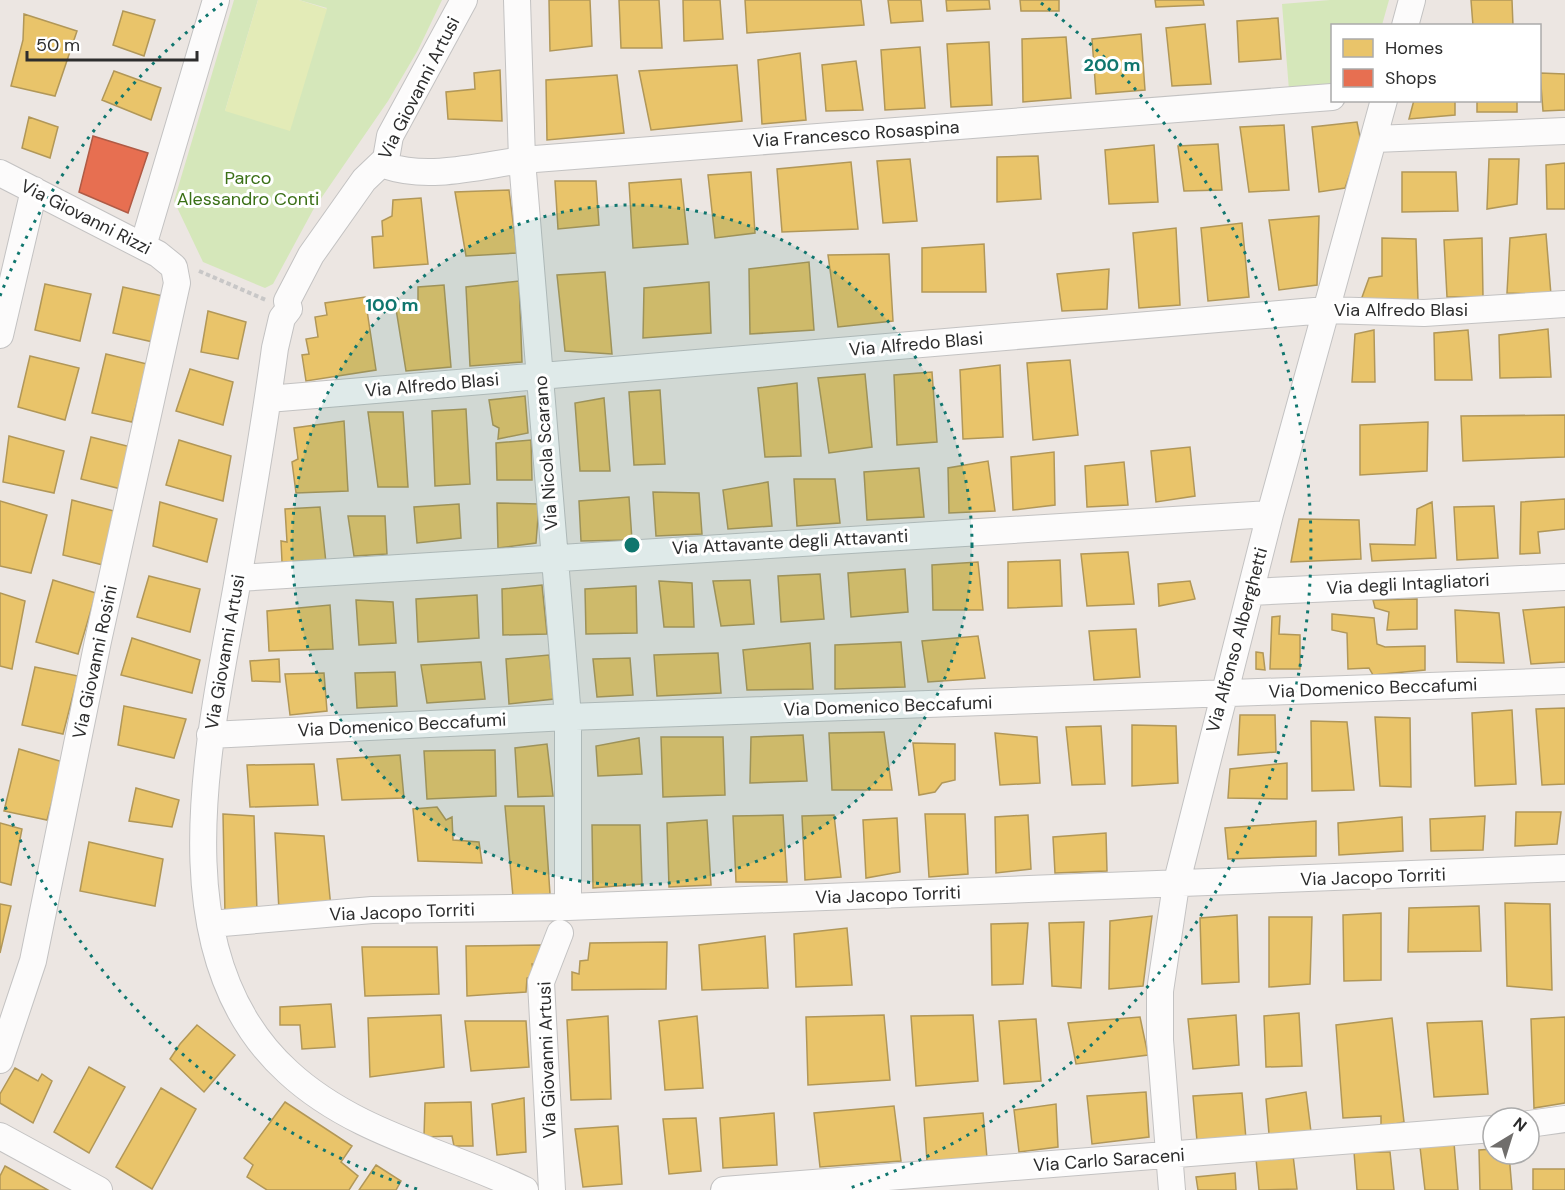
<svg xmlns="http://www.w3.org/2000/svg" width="1565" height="1190" font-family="'DM Sans',sans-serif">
<rect width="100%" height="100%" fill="#ece6e2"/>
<path fill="#d5e7ba" d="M234 0H258L225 111 327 8 299 0H442L418 50 388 101 313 210 273 284 265 288 203 262 174 201Z
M1330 0H1389L1382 25 1332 26V86L1289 90 1282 4Z"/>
<path fill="#e3ebb7" d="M258 0H299L327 9 290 131 225 111Z"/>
<path fill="#e9c46a" stroke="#b19758" stroke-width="1.5" d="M549 0H590L592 46 550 51Z
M619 0H659L662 48H621Z
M683 0H720L723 39 684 41Z
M745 0H861L864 25 747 33Z
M888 0H921L923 21 891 23Z
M946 0H989L990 9 947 11Z
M1020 0H1059V11H1021Z
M1155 0H1203L1204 5 1156 7Z
M1471 0H1512L1513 26H1473Z
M123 11 155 20 144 56 113 45Z
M24 14 77 31 55 96 11 86 23 40Z
M1278 18 1281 59 1239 62 1237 21Z
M1205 24 1211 84 1172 86 1166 28Z
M1141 34 1145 90 1096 94 1092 39Z
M1066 37 1071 98 1023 102 1022 39Z
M989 42 992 105 951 107 947 44Z
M920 47 925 108 885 110 881 50Z
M800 53 806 120 762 124 758 60Z
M856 61 863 110 826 111 822 65Z
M737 65 742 121 651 130 639 71Z
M500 70 502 121 448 119 446 92 475 89 474 73Z
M114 71 161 88 151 120 102 100Z
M1540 73 1565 74V110L1543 111Z
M617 75 624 133 547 140 546 80Z
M1414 100H1455V115L1409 119Z
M1477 100H1517V112H1477Z
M29 117 58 127 50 158 22 148Z
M1357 122 1361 142 1345 188 1319 192 1312 127Z
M1284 125 1289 190 1249 192 1240 127Z
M1218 144 1222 190 1184 191 1178 146Z
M1154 145 1158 202 1109 204 1105 150Z
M1038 156 1041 199 997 202V157Z
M910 159 917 221 883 223 877 161Z
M1489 159H1519L1517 204 1487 209Z
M851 162 858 229 782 232 777 169Z
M1565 163V209H1547L1546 165Z
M751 172 755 233 715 238 708 175Z
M1402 172H1456L1458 211 1402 212Z
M681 179 688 244 633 248 629 183Z
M555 181H596L599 225 558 229Z
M509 190 517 253 466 256 455 192Z
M421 198 428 264 374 268 372 237 383 236 382 221 392 216 393 200Z
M1319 216 1317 285 1279 290 1269 220Z
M1242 223 1249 297 1208 301 1201 228Z
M1176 228 1180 305 1139 308 1133 233Z
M1546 234 1551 295 1507 293 1510 238Z
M1382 238 1416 239 1418 301 1361 300 1369 278 1382 276Z
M1482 238 1483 297H1447L1444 240Z
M984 244 986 292H922V248Z
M889 254 893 321 838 327 828 255Z
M809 262 814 330 750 334 749 269Z
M1109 269 1107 309 1062 311 1057 274Z
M605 272 612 354 565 351 557 275Z
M519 281 522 362 470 366 466 287Z
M709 282 711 333 643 338 644 288Z
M45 284 91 294 80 341 35 330Z
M444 285 451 367 406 371 396 309H418V287Z
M123 287 163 296 153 342 113 333Z
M365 297 376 370 306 381 302 355 309 354 306 339 318 337 315 317 327 315 325 303Z
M208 311 246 322 238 359 201 352Z
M1548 329 1551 377 1500 378 1499 335Z
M1374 330 1375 382H1352L1355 334Z
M1468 330 1472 380H1435L1434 333Z
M106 354 147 364 132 422 92 413Z
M30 356 79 368 65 420 18 407Z
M1070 360 1078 435 1033 440 1027 363Z
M1000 365 1003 437 963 439 960 370Z
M190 369 233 382 223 425 176 411Z
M932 372 937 442 897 445 894 375Z
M865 374 872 447 829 453 818 378Z
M797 383 801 456 765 457 758 388Z
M660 390 665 464 634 465 629 392Z
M525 396 528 433 498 439 499 428 493 425 489 400Z
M604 398 610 471H580L575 403Z
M466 409 470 484 435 486 432 411Z
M368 412H403L408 487H378Z
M1565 415V457L1463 461 1461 416Z
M344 421 348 491 296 493 292 462 298 459 294 428Z
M1428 422 1427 471 1360 475V425Z
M9 436 64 451 54 493 3 482Z
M91 437 131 447 121 489 81 479Z
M179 440 231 456 223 501 166 485Z
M531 440 532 480H497L496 443Z
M1190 447 1195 496 1156 502 1151 451Z
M1054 452 1055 505 1013 510 1011 457Z
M988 461 995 511 949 513 948 468Z
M1124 462 1128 505 1087 507 1085 466Z
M919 468 924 517 867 520 864 472Z
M794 479H835L840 523 797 526Z
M768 482 772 526 728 529 723 490Z
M653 492 699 493 702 534 656 536Z
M629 497 632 540 581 541 579 501Z
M1565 499V529L1538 532 1540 553 1520 554 1521 502Z
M72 500 114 511 103 565 63 555Z
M0 501 47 515 31 573 0 566Z
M160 502 217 519 207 562 153 546Z
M1432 502 1436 558 1372 561 1370 544 1415 545 1417 509Z
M497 503 539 504 536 543 498 548Z
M459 504 461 538 417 543 414 507Z
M1494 506 1498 558 1457 560 1454 507Z
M320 507 326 563 282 562 281 541 287 542 285 509Z
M348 516H385L387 554 354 556Z
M1299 519 1359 520 1361 559 1291 562Z
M1128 552 1134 604 1087 606 1081 554Z
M1060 560 1062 606 1008 608V562Z
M978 562 983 610H933L932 565Z
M905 569 908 612 851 617 848 573Z
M820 574 824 619 781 622 778 576Z
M149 576 200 589 190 632 137 617Z
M53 580 96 593 78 654 36 642Z
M750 580 754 624 721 626 713 581Z
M659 581 692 583 694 627H664Z
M1190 581 1195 599 1159 606 1158 584Z
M542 585 547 634 503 635 502 589Z
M636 586 637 633 586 634 585 589Z
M0 593 25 601 12 669 0 666Z
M477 595 479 638 418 642 416 599Z
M1417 599V629L1387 630 1389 612 1375 608 1373 600Z
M356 600 393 602 396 643 359 645Z
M330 605 333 649 269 651 267 611Z
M1565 607V662L1531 664 1523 610Z
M1455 610 1499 613 1504 663 1457 662Z
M1332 614 1374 618 1377 644 1385 647 1425 646V670L1373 675 1369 668 1348 669 1347 633 1332 630Z
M1280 616 1279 634 1300 635V669H1270L1272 617Z
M1136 629 1140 677 1094 680 1089 631Z
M978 636 985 678 928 682 922 641Z
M132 638 200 660 192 693 121 675Z
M901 642 905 687 835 689V645Z
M810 643 813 689 747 690 743 650Z
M1256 652 1263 653 1265 670 1256 669Z
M718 653 721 693 657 696 654 655Z
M549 655 554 699 509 704 506 659Z
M630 658 633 695 597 697 593 659Z
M279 659 280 682 252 681 250 661Z
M481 662 485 699 427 703 421 665Z
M35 667 78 676 63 734 22 725Z
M395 672 397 706 357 708 355 673Z
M324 673 327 711 290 715 285 674Z
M124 706 186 719 174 758 118 745Z
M1565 708V784L1542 785 1536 709Z
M1512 710 1516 784 1475 786 1472 713Z
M1240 715H1275L1276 752 1238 755Z
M1375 717 1410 718 1411 787 1380 786Z
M1311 721 1347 722 1354 790 1312 791Z
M1132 725 1176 726 1178 783 1132 786Z
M1101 726 1105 784 1072 785 1066 727Z
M884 732 892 790H832L829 733Z
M995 733 1037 737 1040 783 1000 785Z
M803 735 807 781 750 783 751 737Z
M661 737H723L725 795 663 797Z
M639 738 642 774 598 776 596 746Z
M913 743 955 744V780L942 783 935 792 919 795Z
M547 744 553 796 518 797 515 748Z
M19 749 63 762 47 820 4 811Z
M495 750 496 796 427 799 424 751Z
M400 755 404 798 342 800 337 759Z
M1287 763V799L1228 798 1230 769Z
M314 764 318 805 250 807 247 765Z
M136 788 179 800 172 827 129 821Z
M505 806H544L550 894 513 897Z
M437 807 446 820 452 817 453 840 479 842 482 863 418 861 413 809Z
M1516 812H1561L1557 844 1515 846Z
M223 814 254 816 257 912 225 915Z
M925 814H965L968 874 929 877Z
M783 815 787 882H736L733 816Z
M834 815 841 877 805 880 802 816Z
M1028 815 1031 869 996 873 995 817Z
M1485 816 1483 850 1431 851 1430 819Z
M1402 817 1403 851 1339 855 1338 823Z
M897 818 900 872 866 878 863 820Z
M707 820 711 885 669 887 667 823Z
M1316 821V856L1228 859 1225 828Z
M0 823 22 829 11 885 0 882Z
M592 825H640L642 884 593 888Z
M275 833 324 836 331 908 279 911Z
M1106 833 1107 871 1055 873 1053 837Z
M89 842 163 859 155 906 80 891Z
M1505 903 1550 904 1552 990 1507 986Z
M0 904 11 906 0 953Z
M1479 906 1481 951 1408 952 1409 908Z
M1381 913V980L1344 981 1343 915Z
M1237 915 1239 982 1202 984 1200 918Z
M1152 916 1143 986 1109 989 1110 921Z
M1269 917H1312L1310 984 1269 987Z
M1084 922 1081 988 1052 986 1049 923Z
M1028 923 1023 984 992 985 991 924Z
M847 928 852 985 796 987 794 934Z
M765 936 768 988 702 990 699 945Z
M667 942 666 989 572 990V972L579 974 580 961 588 960 590 943Z
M541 945 540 964H532L534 976 527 978 526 992 467 996 466 946Z
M362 947H437L439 994 365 996Z
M331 1004 335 1047 302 1049 300 1025H280V1007Z
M1299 1013 1302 1066 1266 1067 1264 1016Z
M441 1015 444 1067 370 1077 368 1018Z
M884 1015 890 1080 808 1085 806 1017Z
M973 1015 978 1081 916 1086 911 1016Z
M1236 1015 1239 1065 1193 1069 1188 1019Z
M608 1016 611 1099 571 1100 567 1020Z
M697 1016 703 1088 665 1090 659 1021Z
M1140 1017 1148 1055 1076 1064 1068 1023Z
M1565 1017V1103L1534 1108 1531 1019Z
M1392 1018 1404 1122 1381 1127V1116L1343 1118 1336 1025Z
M1036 1019 1041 1081 1004 1084 999 1021Z
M465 1021H526L529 1067 471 1071Z
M1482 1021 1488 1094 1434 1097 1427 1023Z
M197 1025 235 1055 204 1092 170 1059 180 1044Z
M89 1067 125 1087 89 1153 54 1132Z
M15 1068 38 1081 42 1074 52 1081 33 1123 0 1103V1094Z
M161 1088 196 1109 152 1189 116 1167Z
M1146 1092 1149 1137 1092 1144 1087 1096Z
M1306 1092 1311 1132 1269 1134 1266 1099Z
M1242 1093 1246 1139 1197 1141 1193 1096Z
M524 1098 526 1152 497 1155 492 1104Z
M285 1102 352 1146 341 1162 358 1176 349 1190H267L247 1177 253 1165 244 1158Z
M471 1102 473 1146H454L452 1136 424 1137 425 1103Z
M1056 1104 1058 1147 1019 1152 1014 1110Z
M894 1106 901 1161 820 1167 814 1113Z
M774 1113 777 1165 723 1168 720 1118Z
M983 1113 987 1158 927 1161 924 1118Z
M696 1118 701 1171 669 1174 663 1119Z
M618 1126 622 1184 583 1187 575 1129Z
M1454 1143 1458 1190H1425L1420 1147Z
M1493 1149V1154H1509L1512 1190H1480L1479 1150Z
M1354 1152H1390L1394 1190H1357Z
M1293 1155 1297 1189 1259 1190 1256 1159Z
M376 1165 401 1181 396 1190H359Z
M5 1166 48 1190H0V1176Z
M1533 1169H1565V1190H1533Z
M1235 1173 1236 1190H1198L1196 1177Z"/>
<path fill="#e76f51" stroke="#af5b46" stroke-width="1.5" d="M93 136 148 153 128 213 79 192Z"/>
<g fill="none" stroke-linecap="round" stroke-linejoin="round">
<defs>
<path id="minor" d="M464 0 390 136 386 159 364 180 311 255 287 301 289 309 282 318 275 348C264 429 250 510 236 590 209 741 158 954 288 1072 355 1134 446 1151 525 1190
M517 0 522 160 568 717V907
M1405 26 1412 0
M1375 139 1565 131
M386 159 387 166C429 180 479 166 522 160L1332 97
M0 173 158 254 174 267 177 283 98 641 33 961 0 1060
M143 246 216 0
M0 335 34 190
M268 399 1326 310 1424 313 1565 304
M238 578 1270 514
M1251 592 1565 577
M210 735 568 717 1565 681
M211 924 372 910 568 907 1565 868
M1529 1124 1565 1119
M0 1136 99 1190
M552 1190 541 982 560 933
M724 1190 1493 1129
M1172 1190 1160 1040V991L1176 885 1270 514 1384 100"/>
</defs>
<use href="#minor" stroke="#c3c2c2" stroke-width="28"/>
<path stroke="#c8c7c7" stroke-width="4" stroke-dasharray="4.5 3" stroke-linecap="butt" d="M199 271 266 300"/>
<use href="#minor" stroke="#fcfbfb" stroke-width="26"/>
</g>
<circle cx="632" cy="545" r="340" fill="#0f766e" fill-opacity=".12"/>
<g fill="none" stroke="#0f766e" stroke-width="3" stroke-dasharray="3 6">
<circle cx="632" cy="545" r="340"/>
<path d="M417 1189A679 679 0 0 1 0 794M0 296A679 679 0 0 1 223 3M1041 3A679 679 0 0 1 847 1189"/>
</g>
<g text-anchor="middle" stroke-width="6" stroke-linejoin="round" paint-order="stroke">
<g font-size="18" fill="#2d2d2d" stroke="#fff">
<text transform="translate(419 88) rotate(-63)" y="6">Via Giovanni Artusi</text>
<text transform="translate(856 134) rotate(-4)" y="6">Via Francesco Rosaspina</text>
<text transform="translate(86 217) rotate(27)" y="6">Via Giovanni Rizzi</text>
<text x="1401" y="316">Via Alfredo Blasi</text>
<text transform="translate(916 344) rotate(-5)" y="6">Via Alfredo Blasi</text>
<text transform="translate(432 385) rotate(-5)" y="6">Via Alfredo Blasi</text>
<text transform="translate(546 453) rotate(-94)" y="6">Via Nicola Scarano</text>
<text transform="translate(790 542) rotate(-3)" y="6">Via Attavante degli Attavanti</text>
<text transform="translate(1408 584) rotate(-3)" y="6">Via degli Intagliatori</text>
<text transform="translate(1237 640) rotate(-75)" y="6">Via Alfonso Alberghetti</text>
<text transform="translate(225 652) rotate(-80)" y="6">Via Giovanni Artusi</text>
<text transform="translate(95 662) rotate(-78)" y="6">Via Giovanni Rosini</text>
<text transform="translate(1373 688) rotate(-2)" y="6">Via Domenico Beccafumi</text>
<text transform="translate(888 706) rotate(-2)" y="6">Via Domenico Beccafumi</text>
<text transform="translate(402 725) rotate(-3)" y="6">Via Domenico Beccafumi</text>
<text transform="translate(1373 877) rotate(-2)" y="6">Via Jacopo Torriti</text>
<text transform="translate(888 895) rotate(-2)" y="6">Via Jacopo Torriti</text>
<text transform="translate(402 912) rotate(-2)" y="6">Via Jacopo Torriti</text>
<text transform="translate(547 1060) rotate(-92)" y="6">Via Giovanni Artusi</text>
<text transform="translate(1109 1160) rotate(-4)" y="6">Via Carlo Saraceni</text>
</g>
<g font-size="18" fill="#3b7017" stroke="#fff">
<text x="248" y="184">Parco<tspan x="248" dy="21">Alessandro Conti</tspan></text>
</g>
</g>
<circle cx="632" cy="545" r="9" fill="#0f766e" stroke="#fff" stroke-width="3"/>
<g font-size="18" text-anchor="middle" font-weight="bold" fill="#0f766e" stroke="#fff" stroke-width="6" stroke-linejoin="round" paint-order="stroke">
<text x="1112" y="71">200 m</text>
<text x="392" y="311">100 m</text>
</g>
<rect x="1331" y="24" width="210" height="78" fill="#ffffff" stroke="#ababab" stroke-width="1.5"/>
<rect x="1343" y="39" width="30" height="18" fill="#e9c46a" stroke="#ababab" stroke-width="1.5"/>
<text x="1385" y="54" font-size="18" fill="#2d2d2d">Homes</text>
<rect x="1343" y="69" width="30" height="18" fill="#e76f51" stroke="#ababab" stroke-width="1.5"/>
<text x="1385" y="84" font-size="18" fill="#2d2d2d">Shops</text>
<g transform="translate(1511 1136) rotate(38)"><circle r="28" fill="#ffffff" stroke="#ababab" stroke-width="1.5"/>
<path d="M0-4.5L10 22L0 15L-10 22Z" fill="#706e6c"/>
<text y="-9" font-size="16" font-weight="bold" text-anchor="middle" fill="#2d2d2d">N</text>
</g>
<path d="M27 51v9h170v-9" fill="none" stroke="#2d2d2d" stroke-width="3"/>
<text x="36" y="51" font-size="18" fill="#2d2d2d" stroke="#ffffff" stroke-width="4.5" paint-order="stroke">50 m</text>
</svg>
